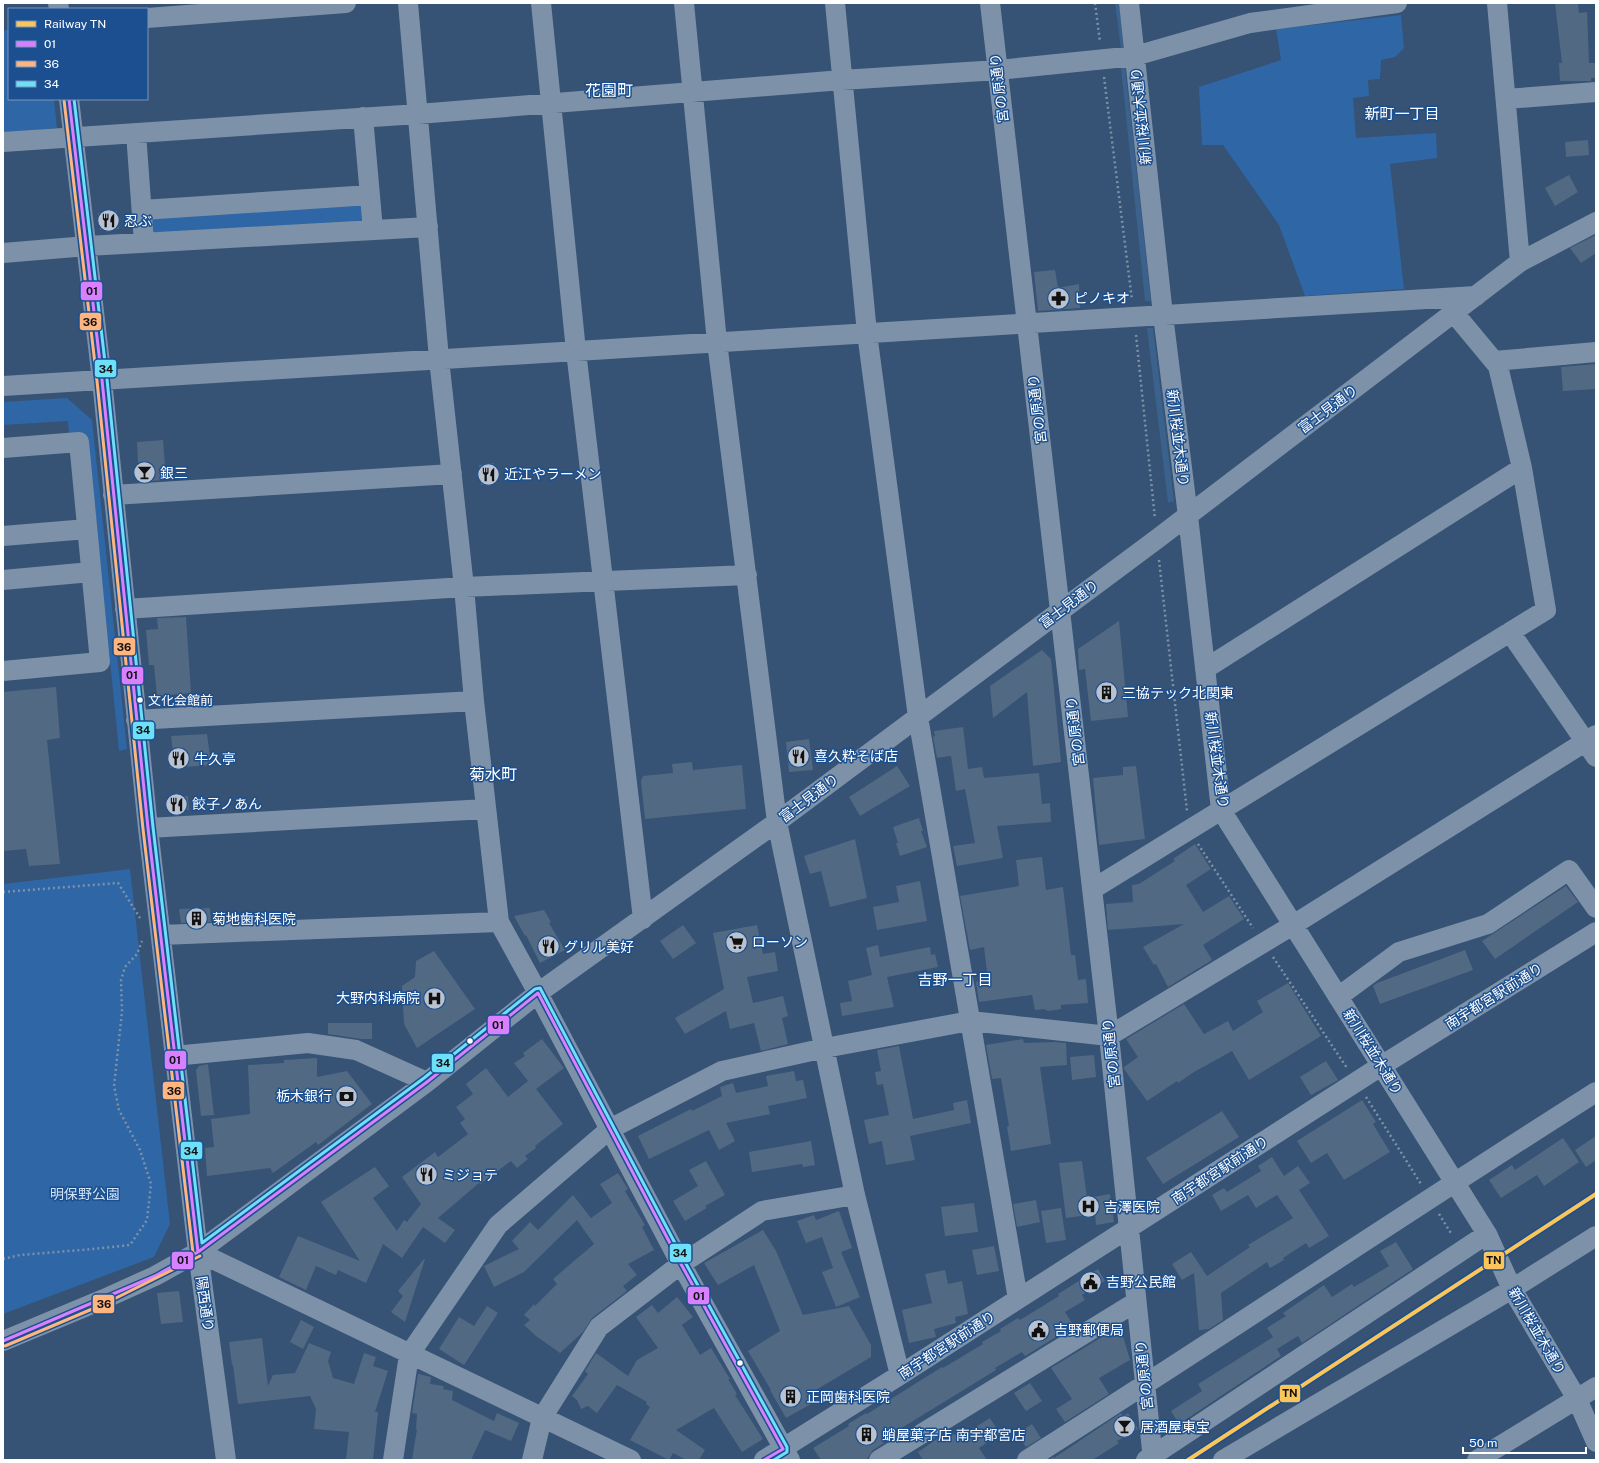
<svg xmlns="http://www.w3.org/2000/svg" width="1599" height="1463" font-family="'Public Sans','Noto Sans JP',sans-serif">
<rect width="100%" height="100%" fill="#365274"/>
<path fill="#2f66a5" d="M1401 15 1404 48 1395 57 1381 60 1380 79 1368 80 1369 96 1353 98 1356 138 1436 133 1437 158 1390 164 1404 289 1305 296 1279 225 1223 145H1202L1199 87 1281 60 1276 29Z
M3 30H9V99H54L57 128 3 133Z
M365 201 368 224 149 237 147 215Z
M67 398 92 420 127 749 119 751 88 439 80 433 69 434 68 421 3 425V402Z
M130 869 170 1224 154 1257 3 1314V884Z"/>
<path fill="#3b618d" d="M1115 3H1119L1125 50H1121Z
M1125 67 1151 301H1145L1121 68Z
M1147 328H1153L1174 501 1168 503Z"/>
<path fill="#526984" d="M1555 3H1578L1579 13 1587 12 1589 63H1596V78H1591V81H1560L1559 63H1562Z
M1588 140 1589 155 1566 157 1565 142Z
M1569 175 1578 192 1555 206 1545 188Z
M117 211 119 229 100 230 98 213Z
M1596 235V253L1581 263 1570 248Z
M1055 270 1058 288 1079 284 1080 308 1038 311 1034 272Z
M1596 364V389L1563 391 1561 367Z
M163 440 165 466H162L163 480 139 482 137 442Z
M494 463 497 483 481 485 479 465Z
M186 617 191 693 157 696 154 665H149L146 630 158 629 157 618Z
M1119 621 1128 717 1091 721 1085 669 1079 670 1078 649Z
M1042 650 1051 659 1061 762 1033 766 1027 692 993 718 990 686Z
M56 687 60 738 47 740 60 864 29 866 26 849 3 851V692Z
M963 727 968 769 982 767 984 778 1039 773 1042 804 1050 803 1051 822 997 826 1003 858 957 866 953 846 975 843 965 789 956 791 951 756 937 758 933 737 935 736 934 731Z
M207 734 211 765 170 768 168 752H173L171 736Z
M809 739 813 770 789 772 786 742Z
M692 762 693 770 742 765 746 809 645 819 641 781 643 776 673 773 672 764Z
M897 766 910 786 860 816 849 797Z
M1136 766 1145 839 1099 845 1093 778 1123 775V767Z
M188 796 189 810 172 811 170 798Z
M919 818 923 831H921L927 847 900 856 896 843H898L893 827Z
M855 839 867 898 830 907 821 871 810 874 804 856Z
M1195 844 1211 869 1186 885 1203 912 1229 896 1244 919 1203 945 1212 960 1168 987 1156 964 1154 965 1143 947 1184 924 1108 930 1106 904 1133 902 1132 885 1139 884 1175 861 1173 859Z
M1042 857 1046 890 1063 887 1071 955H1075L1078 980 1086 979 1088 1003 1061 1005V1009L1048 1011 1044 1009 1035 1010 1032 995 979 1002 976 982 988 980 984 947 970 950 960 896 1019 886 1016 860Z
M920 881 927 921 877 930 873 907 899 902 896 886Z
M1566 886 1578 902 1495 959 1482 941Z
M210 908 211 922 181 923 179 909Z
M544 910 551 922 549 923 565 950 540 963 526 935 525 936 514 916Z
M683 925 696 943 673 959 660 941Z
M757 925 763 954 775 952 778 971 747 977 753 1003 783 996 788 1016 782 1018 788 1044 761 1051 754 1023 730 1029 726 1011 685 1034 675 1018 724 989 713 933Z
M878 945 880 957 930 947 931 955 935 954 938 967 887 977 894 1007 842 1016 840 1003 852 1001 848 981 872 975 866 948Z
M1465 950 1473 970 1380 1004 1373 986 1377 983Z
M434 951 475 1009 417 1048 404 1024 402 986 415 977 416 961Z
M1288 983 1321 1036 1249 1080 1232 1051 1194 1072 1178 1083 1177 1081 1147 1101 1124 1069V1067L1138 1057 1126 1039 1184 1004 1204 1034 1228 1021 1233 1031 1263 1012 1257 1001Z
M328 1023H372V1039H361L328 1034Z
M542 1039 564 1068 536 1089 563 1124 535 1146 536 1148 525 1156 528 1159 517 1168 511 1161 480 1184 479 1183 438 1218 455 1230 445 1243 423 1227 402 1258 383 1244 366 1283 338 1270 336 1275 316 1266 306 1290 279 1277 298 1236 360 1261 321 1202 375 1167 389 1186 373 1198 397 1231 404 1220 407 1222 421 1204 402 1177 435 1152 438 1157 468 1134 460 1123 465 1119 456 1107 473 1094 466 1084 486 1068 508 1097 528 1081 514 1063 525 1056 523 1053Z
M1023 1039 1024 1043 1055 1042 1066 1043 1067 1065 1040 1067 1051 1144 1011 1151 1007 1127 1009 1126 1001 1078 992 1079 986 1045Z
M899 1046 913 1119 954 1110 953 1103 967 1100 971 1123 910 1136 915 1160 886 1165 882 1141 869 1144 864 1120 889 1115 883 1084 877 1085 875 1072 881 1071 877 1050Z
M1094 1055 1096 1077 1072 1080 1070 1057Z
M317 1058V1077L347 1071 372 1104 318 1145 316 1142 273 1173 270 1168 207 1176 205 1148 214 1147 211 1119 250 1114 248 1065 284 1063V1060Z
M1326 1061 1338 1080 1311 1095 1300 1077Z
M208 1064 214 1115 201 1116 196 1070 199 1066Z
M794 1071 796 1081 803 1080 807 1098 768 1106 770 1114 726 1123 735 1141 719 1150 709 1130 649 1159 638 1136 691 1109 692 1111 722 1096 720 1087 733 1083 736 1093 768 1086 766 1076Z
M1362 1100 1376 1122 1373 1124 1390 1152 1344 1180 1327 1153 1311 1163 1297 1141Z
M1222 1111 1239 1137 1163 1184 1146 1158Z
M1596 1136V1160L1586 1167 1575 1150Z
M1563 1138 1579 1162 1544 1186 1537 1175 1501 1198 1489 1180 1512 1165 1515 1170Z
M811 1141 815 1165 803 1167 802 1164 752 1172 749 1152Z
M1272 1157 1284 1176 1298 1166 1310 1183 1299 1190 1329 1236 1309 1248 1306 1243 1283 1258 1284 1260 1270 1268 1267 1262 1221 1293 1223 1320 1209 1329 1199 1330 1194 1273 1182 1280 1172 1264 1191 1252 1207 1276 1250 1247 1248 1245 1293 1218 1277 1195 1256 1208 1248 1195 1221 1211 1212 1195 1224 1188 1227 1192 1261 1171 1258 1166Z
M706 1161 725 1195 705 1206 707 1208 685 1221 673 1201 698 1186 689 1170Z
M1082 1161 1087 1198 1110 1194 1114 1222 1096 1225 1095 1214 1066 1218 1059 1163Z
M618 1173 628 1189 625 1191 645 1225 642 1227 654 1250 628 1264 637 1275 623 1286 627 1291 592 1318 583 1332 560 1353 536 1336 524 1325 530 1320 524 1315 534 1304 535 1306 557 1284 553 1279 594 1244 577 1220 524 1272 494 1287 484 1266 519 1249 512 1241 530 1222 538 1230 573 1195 591 1218 612 1203 600 1184Z
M1036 1200 1040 1222 1017 1227 1013 1204Z
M974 1203 978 1232 945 1236 941 1207Z
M1061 1208 1066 1240 1046 1243 1041 1211Z
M839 1211 852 1248 841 1252 860 1297 836 1307 822 1272 833 1268 822 1237 806 1243 797 1221 814 1215 816 1220Z
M763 1230 776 1251 803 1315 849 1306 871 1345V1357L806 1396 811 1404 786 1418 770 1390H771L748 1351 780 1331 754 1265 718 1285 704 1263Z
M1396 1242 1413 1269 1302 1343 1298 1336 1277 1349 1281 1356 1179 1424 1171 1411 1202 1391 1198 1384 1273 1337 1267 1328 1286 1316 1283 1313 1324 1285 1332 1297 1352 1284 1354 1287 1389 1266 1380 1251Z
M994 1246 999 1271 977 1275 972 1250Z
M424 1259H425L405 1322 391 1312 403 1296 398 1291Z
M1098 1269 1105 1281 1082 1295 1085 1300 1065 1312 1074 1326 1025 1356 1022 1352 995 1368 996 1370 882 1440 884 1443 873 1450 866 1460H821L813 1448 849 1426 848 1424 866 1413 867 1414 942 1367 943 1368 983 1344 982 1342 1001 1331 1000 1329 1018 1318 1020 1320 1059 1296 1058 1294Z
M945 1270 948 1284 962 1281 968 1314 955 1317 956 1323 934 1329 936 1337 909 1343 902 1310 932 1303 925 1274Z
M179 1291 183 1322 161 1324 157 1293Z
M677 1297 693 1317 682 1325 700 1355 711 1348 730 1379H728L737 1394 735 1395 763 1439 742 1452 714 1408 676 1430 705 1450 699 1460H686L673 1453 669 1460 630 1440 650 1407 646 1404 647 1402 617 1385 597 1413 588 1406 581 1409 577 1400 572 1396 588 1374 585 1371 596 1353 628 1376 637 1360 658 1348 636 1317 652 1305 658 1313Z
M487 1306 498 1313 464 1365 439 1349 459 1317 474 1326Z
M301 1320 314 1327 303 1349 290 1342Z
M1120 1326 1130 1360 1099 1378 1109 1394 1065 1422 1056 1409 1072 1399 1051 1368Z
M262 1338 268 1386 273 1375 295 1373 309 1343 331 1352 328 1361 333 1378 354 1384 364 1353 376 1357 373 1366 388 1371 375 1412H378L373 1460H346L349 1432 314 1429 316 1409 310 1396 238 1404 233 1365H232L229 1342Z
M418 1374 431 1377 430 1384 444 1386 443 1389 453 1391 452 1400 494 1421 497 1413 519 1423 511 1441 485 1430 471 1460H412L417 1429H416L417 1414 412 1413Z
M1030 1383 1042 1401 1026 1411 1014 1393Z
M1121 1413 1123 1416 1128 1413 1138 1429 1117 1441 1119 1443 1102 1454 1092 1460H1048L1053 1457 1054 1458Z
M990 1418 1000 1434 979 1448 987 1460H923L918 1452 950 1430 954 1435 957 1434 960 1437Z
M1032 1424 1041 1438 1026 1447 1017 1434Z"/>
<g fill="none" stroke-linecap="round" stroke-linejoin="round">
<path stroke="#7d92a8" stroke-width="2.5" stroke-dasharray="2 3" stroke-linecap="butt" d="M1095 3 1100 42
M1104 77 1132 300
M1136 335 1155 519
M1159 560 1187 811
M1198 844 1253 928
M3 892 118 883 140 918
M1273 957 1347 1068
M1366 1097 1421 1184
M1439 1214 1452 1235
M3 1259 20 1255 93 1249 130 1245 147 1220 151 1184 140 1150 119 1110 114 1086 122 1012 121 980 125 967 137 954 142 941"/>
<path stroke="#7d92a8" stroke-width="20" d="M58 3 59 9
M408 3 439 359 464 587 474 701 499 922 538 993 681 1264 790 1460
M541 3 576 351 643 919
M684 3 717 342 777 822 855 1195 900 1375
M835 3 867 333 918 717 1018 1299
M990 3 1109 1036 1153 1460
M1129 3 1163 315 1188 516 1221 810 1487 1234 1512 1289 1577 1399 1596 1442
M1497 3 1520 262
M147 18 346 3
M69 99 102 380 148 828 198 1252 226 1460
M1506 99 1596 92
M363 117 373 230
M136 133 144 243
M3 142 418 114 842 80 998 70 1135 56 1250 23 1397 3
M142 210 370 195
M3 253 87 246 428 227
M1494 361 1596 352
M3 386 1476 296
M3 448 79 442 100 662 3 671
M113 495 452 474
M3 536 87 529
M3 580 91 572
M125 609 464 587 747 575
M1510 632 1596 757
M1205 669 1522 468
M136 720 474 701
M148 828 486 809
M1093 889 1546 610 1522 468 1498 366 1454 313
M161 935 499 922
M1338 997 1399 952 1488 924 1569 870 1596 908
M174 1056 308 1043 356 1050 427 1082
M198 1252 631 1460
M3 1341 104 1299 155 1276 198 1252 427 1082 538 993 777 822 1157 539 1520 262 1596 222
M393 1460 409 1355 498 1225 610 1129 722 1071 825 1048 970 1021 1109 1036 1293 925 1596 735
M532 1460 542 1418 599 1327 681 1264 762 1211 855 1195
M764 1460 900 1375 1381 1066 1596 932
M879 1460 1136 1302
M1027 1460C1218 1339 1405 1213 1596 1092
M1146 1460 1487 1234
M1223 1460 1512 1289 1596 1236
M1477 1460 1596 1387"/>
<defs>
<path id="bus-1" d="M69 99 102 380 148 828 198 1252
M3 1341 155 1276 198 1252 427 1082 538 993 681 1264 783 1449 764 1460"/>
<path id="bus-2" d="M64 100 97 381 143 829 193 1253
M5 1346 104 1304 200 1256"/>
<path id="bus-3" d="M74 99 107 379 153 827 202 1243 424 1078 535 989 540 988 685 1262 787 1447V1452L774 1460"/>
</defs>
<use href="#bus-1" stroke="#1b4f8f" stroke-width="6"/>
<use href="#bus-2" stroke="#1b4f8f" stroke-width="6"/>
<use href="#bus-3" stroke="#1b4f8f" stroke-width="6"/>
<use href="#bus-1" stroke="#d880ff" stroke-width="3"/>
<use href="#bus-2" stroke="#ffb580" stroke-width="3"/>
<use href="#bus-3" stroke="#6ddff8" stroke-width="3"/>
<defs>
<path id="rail-1" d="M1188 1460 1596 1194"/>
</defs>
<use href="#rail-1" stroke="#1b4f8f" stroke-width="7"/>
<use href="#rail-1" stroke="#fcc55a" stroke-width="4"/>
</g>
<defs>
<symbol id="restaurant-disc" viewBox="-11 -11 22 22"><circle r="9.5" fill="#b9c2ce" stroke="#1b4f8f"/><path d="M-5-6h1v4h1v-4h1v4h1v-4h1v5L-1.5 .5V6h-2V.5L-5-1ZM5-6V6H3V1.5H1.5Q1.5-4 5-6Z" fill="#111"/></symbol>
<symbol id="pharmacy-disc" viewBox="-11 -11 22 22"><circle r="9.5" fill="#b9c2ce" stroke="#1b4f8f"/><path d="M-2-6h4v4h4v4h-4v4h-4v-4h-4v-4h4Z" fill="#111"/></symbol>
<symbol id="bar-disc" viewBox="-11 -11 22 22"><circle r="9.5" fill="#b9c2ce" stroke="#1b4f8f"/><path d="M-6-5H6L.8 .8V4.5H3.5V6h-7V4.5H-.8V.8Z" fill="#111"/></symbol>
<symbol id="building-disc" viewBox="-11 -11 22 22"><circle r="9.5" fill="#b9c2ce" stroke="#1b4f8f"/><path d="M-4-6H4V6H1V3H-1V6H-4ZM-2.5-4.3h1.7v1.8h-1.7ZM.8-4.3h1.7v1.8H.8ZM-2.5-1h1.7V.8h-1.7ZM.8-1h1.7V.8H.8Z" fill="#111"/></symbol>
<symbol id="supermarket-disc" viewBox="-11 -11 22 22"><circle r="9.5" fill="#b9c2ce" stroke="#1b4f8f"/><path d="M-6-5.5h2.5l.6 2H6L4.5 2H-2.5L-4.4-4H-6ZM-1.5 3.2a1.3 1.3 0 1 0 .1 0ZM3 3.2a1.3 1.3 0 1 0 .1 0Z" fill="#111"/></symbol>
<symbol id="hospital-disc" viewBox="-11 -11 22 22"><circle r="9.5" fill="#b9c2ce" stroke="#1b4f8f"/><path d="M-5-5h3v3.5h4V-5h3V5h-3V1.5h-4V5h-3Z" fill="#111"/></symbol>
<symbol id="bank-disc" viewBox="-11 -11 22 22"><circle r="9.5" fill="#b9c2ce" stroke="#1b4f8f"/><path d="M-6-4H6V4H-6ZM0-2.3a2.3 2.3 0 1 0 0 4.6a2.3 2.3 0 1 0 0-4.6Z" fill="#111"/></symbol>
<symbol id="civic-disc" viewBox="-11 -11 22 22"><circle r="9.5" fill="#b9c2ce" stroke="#1b4f8f"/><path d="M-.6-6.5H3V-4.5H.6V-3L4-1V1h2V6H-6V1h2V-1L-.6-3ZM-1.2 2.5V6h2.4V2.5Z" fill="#111"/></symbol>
</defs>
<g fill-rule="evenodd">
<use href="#restaurant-disc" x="96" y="208" width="25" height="25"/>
<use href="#pharmacy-disc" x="1046" y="286" width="25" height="25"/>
<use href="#bar-disc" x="132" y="460" width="25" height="25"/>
<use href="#restaurant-disc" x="476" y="462" width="25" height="25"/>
<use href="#building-disc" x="1094" y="680" width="25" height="25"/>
<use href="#restaurant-disc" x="786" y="744" width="25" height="25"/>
<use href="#restaurant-disc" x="166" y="746" width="25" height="25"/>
<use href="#restaurant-disc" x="164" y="792" width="25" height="25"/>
<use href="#building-disc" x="184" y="906" width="25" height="25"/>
<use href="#supermarket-disc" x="724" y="930" width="25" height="25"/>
<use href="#restaurant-disc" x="536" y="934" width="25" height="25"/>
<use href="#hospital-disc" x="422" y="986" width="25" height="25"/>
<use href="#bank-disc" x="334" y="1084" width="25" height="25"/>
<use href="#restaurant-disc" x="414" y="1162" width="25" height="25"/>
<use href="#hospital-disc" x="1076" y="1194" width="25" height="25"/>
<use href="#civic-disc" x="1078" y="1270" width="25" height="25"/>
<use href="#civic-disc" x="1026" y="1318" width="25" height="25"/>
<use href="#building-disc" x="778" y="1384" width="25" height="25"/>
<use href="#bar-disc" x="1112" y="1414" width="25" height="25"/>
<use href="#building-disc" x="854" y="1422" width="25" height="25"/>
</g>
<g fill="#fff" stroke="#1b4f8f" stroke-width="1.5">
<circle cx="140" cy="700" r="3.5"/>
<circle cx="470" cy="1041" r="3.5"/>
<circle cx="740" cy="1363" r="3.5"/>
</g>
<g text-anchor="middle" stroke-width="3" stroke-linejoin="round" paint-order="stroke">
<g font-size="13" fill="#fff" stroke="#1b4f8f" text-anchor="start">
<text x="148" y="705">文化会館前</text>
</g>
<g font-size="14" fill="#fff" stroke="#1b4f8f">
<text transform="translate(999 88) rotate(-97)" y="5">宮の原通り</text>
<text transform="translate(1141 116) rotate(-96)" y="5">新川桜並木通り</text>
<text transform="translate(1037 409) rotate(-97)" y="5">宮の原通り</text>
<text transform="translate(1328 409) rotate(-37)" y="5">富士見通り</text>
<text transform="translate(1178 438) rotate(83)" y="5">新川桜並木通り</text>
<text transform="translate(1069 604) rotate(-37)" y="5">富士見通り</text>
<text transform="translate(1075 731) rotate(-97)" y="5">宮の原通り</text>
<text transform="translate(1217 760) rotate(82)" y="5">新川桜並木通り</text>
<text transform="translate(809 798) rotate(-37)" y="5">富士見通り</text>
<text transform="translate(1494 996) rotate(-32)" y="5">南宇都宮駅前通り</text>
<text transform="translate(1373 1052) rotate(58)" y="5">新川桜並木通り</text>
<text transform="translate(1111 1053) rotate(-96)" y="5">宮の原通り</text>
<text transform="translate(1220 1170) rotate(-33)" y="5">南宇都宮駅前通り</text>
<text transform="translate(205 1304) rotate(82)" y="5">陽西通り</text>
<text transform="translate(1537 1331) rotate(60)" y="5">新川桜並木通り</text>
<text transform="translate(947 1345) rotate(-33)" y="5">南宇都宮駅前通り</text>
<text transform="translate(1144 1375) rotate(-96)" y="5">宮の原通り</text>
</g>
<g font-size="14" fill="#fff" stroke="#1b4f8f" text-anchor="start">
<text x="124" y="226">忍ぶ</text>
<text x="1074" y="303">ピノキオ</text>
<text x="160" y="478">銀三</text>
<text x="504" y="479">近江やラーメン</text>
<text x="1122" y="698">三協テック北関東</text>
<text x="814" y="761">喜久粋そば店</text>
<text x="194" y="764">牛久亭</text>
<text x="192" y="809">餃子ノあん</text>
<text x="212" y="924">菊地歯科医院</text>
<text x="752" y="947">ローソン</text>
<text x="564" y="952">グリル美好</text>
<text x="420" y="1003" text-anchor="end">大野内科病院</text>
<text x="332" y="1101" text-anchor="end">栃木銀行</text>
<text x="442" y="1180">ミジョテ</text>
<text x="1104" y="1212">吉澤医院</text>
<text x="1106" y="1287">吉野公民館</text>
<text x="1054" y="1335">吉野郵便局</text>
<text x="806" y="1402">正岡歯科医院</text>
<text x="1140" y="1432">居酒屋東宝</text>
<text x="882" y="1440">蛸屋菓子店 南宇都宮店</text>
</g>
<g font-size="14" fill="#cfe3fa" stroke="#1b4f8f">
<text x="85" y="1199">明保野公園</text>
</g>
<g font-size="15" fill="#fff" stroke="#1b4f8f">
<text x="1402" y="119">新町一丁目</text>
<text x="955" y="985">吉野一丁目</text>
</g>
<g font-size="16" fill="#fff" stroke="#1b4f8f">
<text x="609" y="96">花園町</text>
<text x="493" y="780">菊水町</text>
</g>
</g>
<g stroke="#1b4f8f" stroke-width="1.5">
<rect x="80" y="281" width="23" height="20" rx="4" fill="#d880ff"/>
<rect x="79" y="312" width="23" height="19" rx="4" fill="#ffb580"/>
<rect x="94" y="359" width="23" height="19" rx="4" fill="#6ddff8"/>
<rect x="113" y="637" width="23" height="19" rx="4" fill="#ffb580"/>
<rect x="121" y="666" width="23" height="19" rx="4" fill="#d880ff"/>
<rect x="132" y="721" width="23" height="19" rx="4" fill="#6ddff8"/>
<rect x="487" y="1015" width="23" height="20" rx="4" fill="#d880ff"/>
<rect x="164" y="1050" width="23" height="20" rx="4" fill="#d880ff"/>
<rect x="431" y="1053" width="23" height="20" rx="4" fill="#6ddff8"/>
<rect x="162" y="1081" width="23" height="19" rx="4" fill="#ffb580"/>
<rect x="180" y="1141" width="23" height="19" rx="4" fill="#6ddff8"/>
<rect x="669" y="1243" width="23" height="20" rx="4" fill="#6ddff8"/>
<rect x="1483" y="1251" width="22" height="19" rx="4" fill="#fcc55a"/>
<rect x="171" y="1251" width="23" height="19" rx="4" fill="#d880ff"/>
<rect x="687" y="1286" width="23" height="19" rx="4" fill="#d880ff"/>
<rect x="92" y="1294" width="23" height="20" rx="4" fill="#ffb580"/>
<rect x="1279" y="1384" width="22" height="19" rx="4" fill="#fcc55a"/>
</g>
<g font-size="11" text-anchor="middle" font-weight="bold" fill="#111">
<text x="92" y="295">01</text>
<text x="90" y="326">36</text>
<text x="106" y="373">34</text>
<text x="124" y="651">36</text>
<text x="132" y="679">01</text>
<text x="143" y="734">34</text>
<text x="498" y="1029">01</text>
<text x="175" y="1064">01</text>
<text x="443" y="1067">34</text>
<text x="174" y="1095">36</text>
<text x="191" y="1155">34</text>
<text x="680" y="1257">34</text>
<text x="1494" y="1264">TN</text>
<text x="183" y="1264">01</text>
<text x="699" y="1300">01</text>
<text x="104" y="1308">36</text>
<text x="1290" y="1397">TN</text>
</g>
<rect width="1599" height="1463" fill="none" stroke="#ffffff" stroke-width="8"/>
<rect x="8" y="8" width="140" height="92" fill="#1b4f8f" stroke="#7695bc"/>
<rect x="16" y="21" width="20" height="6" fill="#fcc55a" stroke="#7695bc"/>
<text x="44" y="28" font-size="12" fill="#ffffff">Railway TN</text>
<rect x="16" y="41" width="20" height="6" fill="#d880ff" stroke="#7695bc"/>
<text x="44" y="48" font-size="12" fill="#ffffff">01</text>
<rect x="16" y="61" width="20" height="6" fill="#ffb580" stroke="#7695bc"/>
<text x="44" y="68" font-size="12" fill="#ffffff">36</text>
<rect x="16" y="81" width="20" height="6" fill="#6ddff8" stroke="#7695bc"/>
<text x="44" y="88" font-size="12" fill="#ffffff">34</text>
<path d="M1463 1447v6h123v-6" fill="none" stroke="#ffffff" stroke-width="2"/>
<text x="1469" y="1447" font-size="12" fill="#ffffff" stroke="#1b4f8f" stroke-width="3" paint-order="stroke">50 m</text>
</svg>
